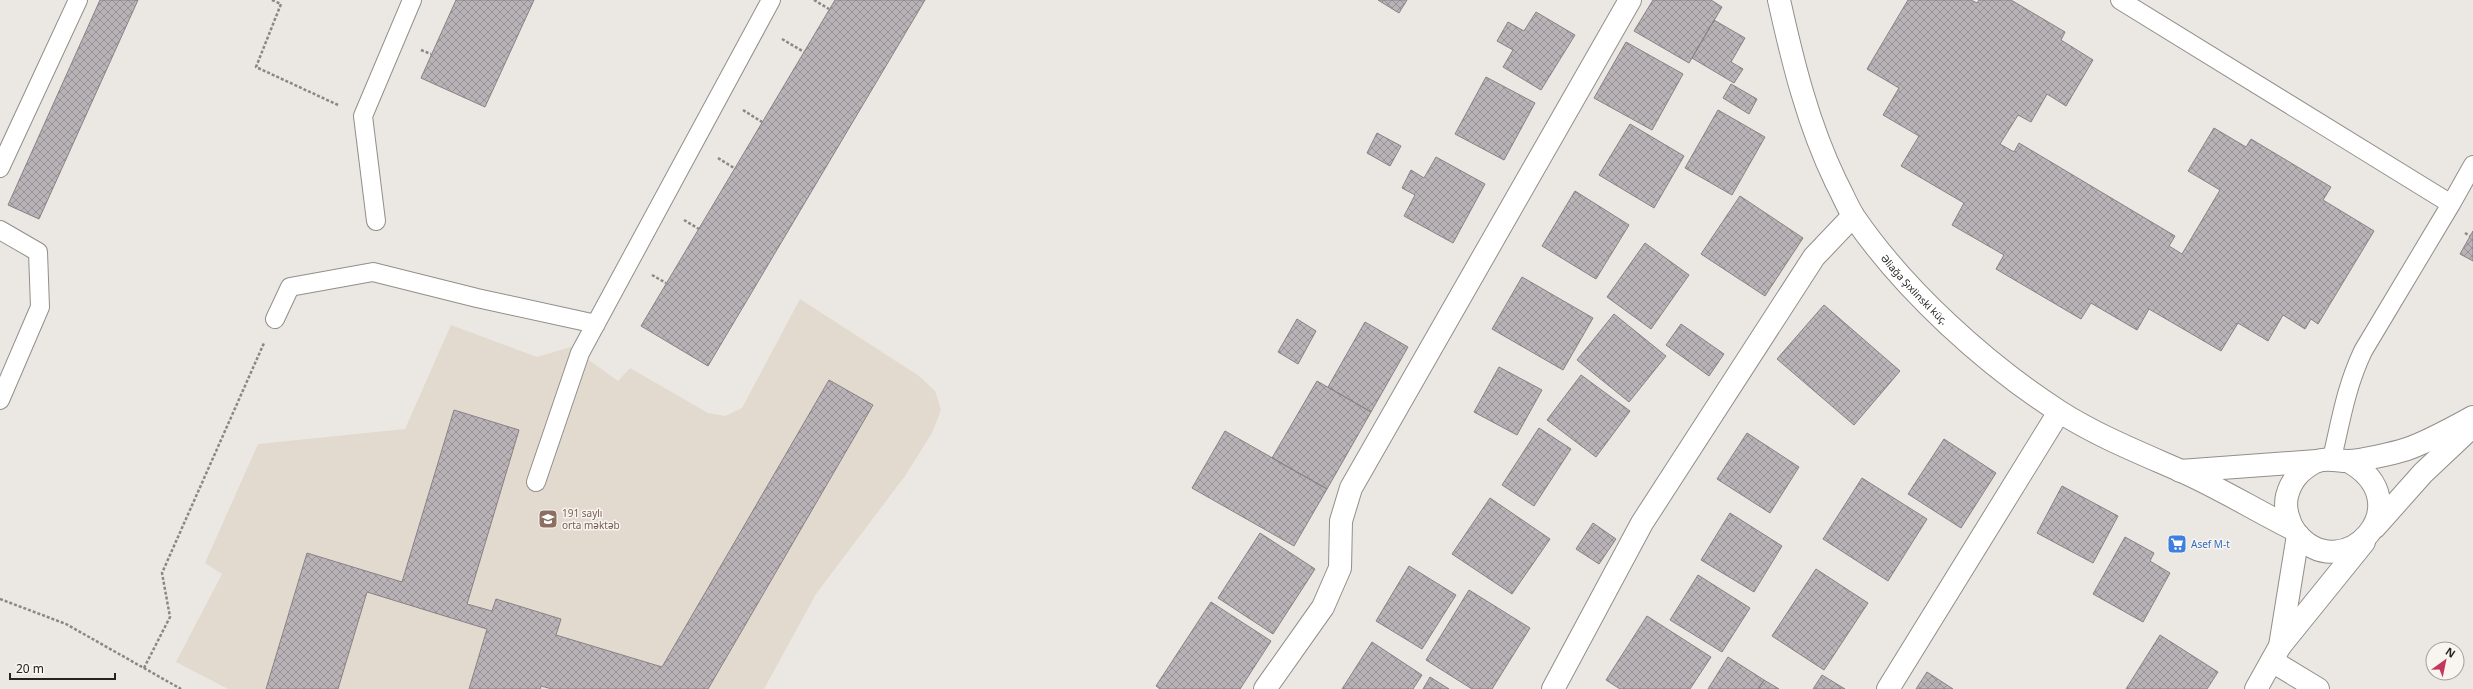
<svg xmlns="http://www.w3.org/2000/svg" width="2473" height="689" font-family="'Noto Sans',sans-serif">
<defs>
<pattern id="building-cross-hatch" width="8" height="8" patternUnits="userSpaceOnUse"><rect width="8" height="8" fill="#b9b3b7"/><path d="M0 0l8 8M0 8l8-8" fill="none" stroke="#969194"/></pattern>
</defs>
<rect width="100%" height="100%" fill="#ebe7e2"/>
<path fill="#e2dace" d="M800 299 919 376 935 391 941 410 932 433 905 476 816 594 764 689H228L176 662 222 574 205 563 258 444 405 429 451 325 537 357 571 347 618 381 630 368 708 413 725 416 742 408Z"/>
<path fill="url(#building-cross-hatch)" stroke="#878286" d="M100 0H138L39 219 8 205Z
M456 0H534L485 107 421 78Z
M835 0H925L708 366 641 326Z
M1378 0H1407L1399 13Z
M1653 0H1711L1722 7 1689 63 1634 31Z
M1908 0H1971L1977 3 1979 0H2011L2065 32 2061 40 2093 60 2066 106 2047 94 2031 122 2018 115 2000 144 2014 152 2019 143 2175 236 2169 246 2182 254 2220 190 2188 171 2214 128 2246 147 2251 139 2331 187 2323 200 2374 231 2318 324 2311 319 2305 329 2283 315 2268 341 2238 323 2221 351 2149 309 2137 330 2091 303 2081 319 1996 269 2004 255 1952 225 1964 203 1901 166 1919 136 1883 115 1899 88 1867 69Z
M1536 12 1575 35 1541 90 1503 67 1513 50 1497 41 1508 22 1524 31Z
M1714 20 1745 38 1731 62 1743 69 1734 83 1692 58Z
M1626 42 1683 74 1652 130 1594 98Z
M1486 77 1535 103 1504 160 1455 134Z
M1731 84 1757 99 1749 114 1723 98Z
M1718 110 1765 137 1732 195 1685 168Z
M1630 124 1684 156 1654 208 1599 175Z
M1377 133 1401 146 1390 166 1367 153Z
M1436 157 1485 184 1453 243 1404 216 1415 195 1402 188 1411 170 1424 178Z
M1575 191 1629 225 1596 279 1542 246Z
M1740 196 1803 238 1765 296 1701 254Z
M2473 231V261L2460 254Z
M1645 243 1689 275 1651 329 1607 297Z
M1522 277 1593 318 1563 370 1492 329Z
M1824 305 1900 371 1854 425 1777 359Z
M1614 314 1666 356 1629 402 1577 360Z
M1297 319 1316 331 1298 364 1278 352Z
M1365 322 1408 347 1371 412 1328 387Z
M1681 324 1724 354 1709 376 1666 345Z
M1499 367 1542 390 1517 435 1474 412Z
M1581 375 1630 411 1596 457 1547 420Z
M829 380 873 405 708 689H552L541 686 540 689H469L487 629 367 592 338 689H266L307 553 402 582 454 410 519 430 467 604 492 611 496 599 561 619 556 635 662 667Z
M1317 381 1371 412 1327 489 1272 458Z
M1539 428 1571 449 1534 506 1502 485Z
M1225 431 1327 489 1294 546 1192 488Z
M1747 433 1799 467 1770 513 1717 479Z
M1944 439 1996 473 1961 528 1908 494Z
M1862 478 1927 519 1888 581 1823 539Z
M2062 486 2118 516 2093 563 2037 533Z
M1490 498 1550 539 1512 594 1452 554Z
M1730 513 1782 546 1754 592 1701 560Z
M1593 523 1616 539 1599 564 1576 549Z
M1260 533 1315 569 1273 634 1218 598Z
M2125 537 2154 553 2150 561 2170 573 2143 622 2093 594Z
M1409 566 1456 595 1422 649 1376 621Z
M1816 569 1868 603 1824 670 1772 636Z
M1698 575 1750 608 1722 652 1670 620Z
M1469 590 1530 628 1492 689H1472L1426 660Z
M1211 602 1271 641 1240 689H1160L1156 686Z
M1647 616 1711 657 1690 689H1620L1606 680Z
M2160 635 2218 672 2207 689H2126Z
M1372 642 1422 675 1413 689H1342Z
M1728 657 1764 680 1758 689H1708Z
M1927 672 1953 689H1916Z
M1822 675 1845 689H1813Z
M1430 677 1449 689H1423Z
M1764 680 1779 689H1758Z"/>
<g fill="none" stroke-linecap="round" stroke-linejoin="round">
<defs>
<path id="service" d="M2120 0 2451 204 2363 351C2346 387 2341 420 2332 458
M0 168 78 0
M2451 204 2473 165
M376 221 363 116 412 0
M0 230 38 252 40 307 0 400
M275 319 290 287 373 272 477 298 596 324
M536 482 580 353 771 0"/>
<path id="minor" d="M2272 661 2318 689
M1265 689 1323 607 1340 568 1341 521 1351 488 1630 0
M1553 689 1642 523 1814 257 1853 216
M1888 689 2059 412"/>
<g id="secondary">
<path id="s1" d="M1779 0C1793 63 1808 124 1836 182 1842 193 1847 206 1854 217 1904 290 1985 364 2060 412 2098 436 2138 452 2179 470 2218 487 2255 510 2293 529"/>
<path d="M2348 461C2424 503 2343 590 2296 533 2289 524 2284 508 2287 496 2291 480 2300 470 2315 462 2326 457 2336 461 2348 461 2360 461 2395 453 2407 449 2430 441 2452 428 2473 417"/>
<path d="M2180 471 2317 461"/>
<path d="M2375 527 2423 473 2473 426"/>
<path d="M2280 646 2298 535"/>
<path d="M2256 689 2280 646 2364 542"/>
</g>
</defs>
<use href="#service" stroke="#928f8a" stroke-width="20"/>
<use href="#minor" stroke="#928f8a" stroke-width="24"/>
<use href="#secondary" stroke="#928f8a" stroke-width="24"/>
<path stroke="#8a8784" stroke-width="2.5" stroke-dasharray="3 2" stroke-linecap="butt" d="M272 0 281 4 256 67 338 105
M814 0 829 9
M782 39 804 52
M421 50 431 54
M743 110 762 122
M718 158 734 168
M684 220 699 229
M2465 233 2470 236
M652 275 666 283
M0 599 66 624 181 689
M144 668 170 617 162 573 264 343"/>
<use href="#service" stroke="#fff" stroke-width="18"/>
<use href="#minor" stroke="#fff" stroke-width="22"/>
<use href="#secondary" stroke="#fff" stroke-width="22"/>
</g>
<defs>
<symbol id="school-square" viewBox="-11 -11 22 22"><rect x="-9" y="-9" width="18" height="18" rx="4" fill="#8d6e63" stroke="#f8f4ef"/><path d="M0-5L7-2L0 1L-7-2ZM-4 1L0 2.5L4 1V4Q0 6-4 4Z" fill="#fff"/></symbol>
<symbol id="supermarket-square" viewBox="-11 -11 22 22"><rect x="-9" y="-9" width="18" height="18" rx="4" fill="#3f7fe0" stroke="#f8f4ef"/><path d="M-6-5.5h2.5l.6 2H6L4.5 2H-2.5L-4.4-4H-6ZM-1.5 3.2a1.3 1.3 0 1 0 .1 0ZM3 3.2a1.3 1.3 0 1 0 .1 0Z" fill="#fff"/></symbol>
</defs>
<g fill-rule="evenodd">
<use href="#school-square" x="537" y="508" width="22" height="22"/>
<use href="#supermarket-square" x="2166" y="533" width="22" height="22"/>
</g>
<g text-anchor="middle" stroke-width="3" stroke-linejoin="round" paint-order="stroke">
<g font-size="10" fill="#242321" stroke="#f8f4ef">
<text dy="4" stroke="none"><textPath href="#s1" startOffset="325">Əliağa Şıxlinski küç.</textPath></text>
</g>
<g font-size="10" fill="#785e54" stroke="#f8f4ef" text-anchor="start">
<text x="562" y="517">191 saylı<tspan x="562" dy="12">orta məktəb</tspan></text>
</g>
<g font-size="10" fill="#366cbe" stroke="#f8f4ef" text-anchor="start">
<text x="2191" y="548">Asef M-t</text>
</g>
</g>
<g transform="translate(2445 661) rotate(33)"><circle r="19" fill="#f8f4ef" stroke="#a3a09d"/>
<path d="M0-3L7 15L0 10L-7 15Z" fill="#c5365e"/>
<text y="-6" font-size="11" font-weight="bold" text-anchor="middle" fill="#242321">N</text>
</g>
<path d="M10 673v6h105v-6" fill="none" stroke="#242321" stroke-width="2"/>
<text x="16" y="673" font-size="12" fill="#242321" stroke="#f8f4ef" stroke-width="3" paint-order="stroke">20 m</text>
</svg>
